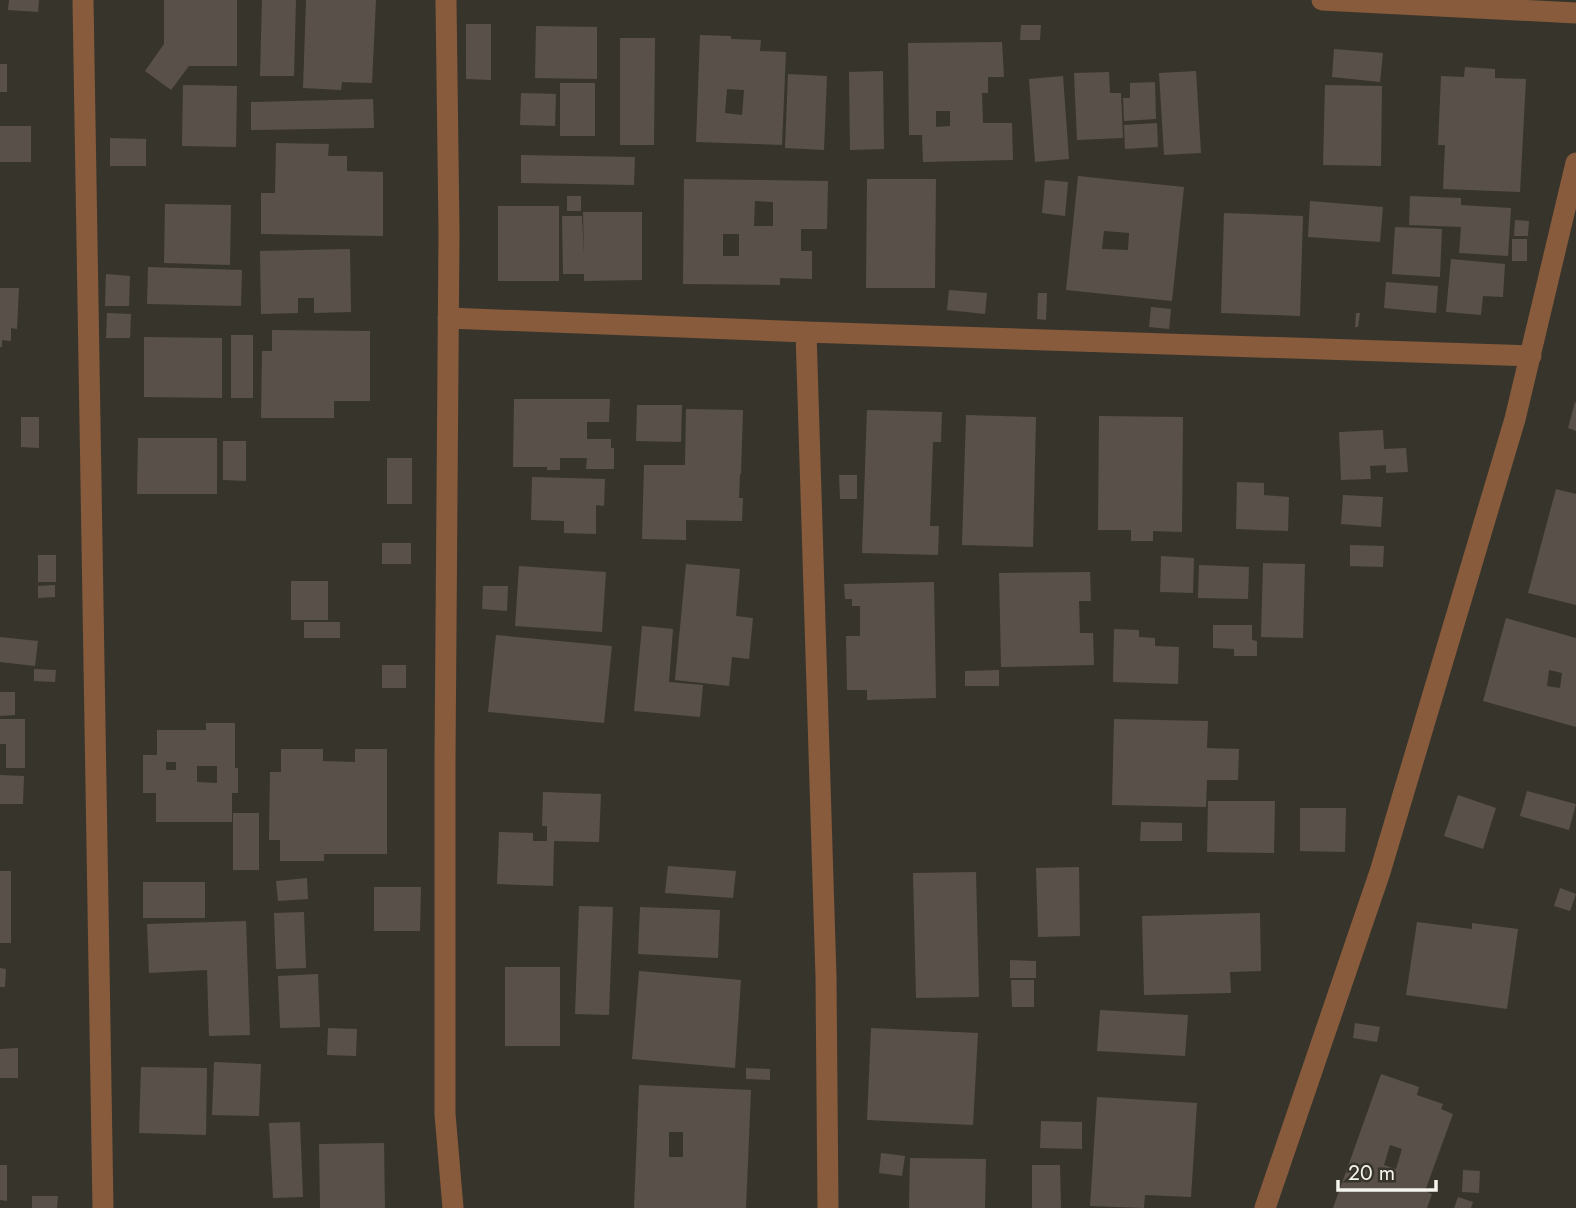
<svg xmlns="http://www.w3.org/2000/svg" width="1576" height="1208" font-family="Jost,sans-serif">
<rect width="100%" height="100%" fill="#37352b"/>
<path fill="#595049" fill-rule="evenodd" d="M9 0H39L38 12 8 10Z
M164 0H237V66H189L171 90 145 71 164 44Z
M262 0H296L294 76H260Z
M306 0H376L372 83 342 82 341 90 303 88Z
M466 24H491V80L466 79Z
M1021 25H1041L1040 40H1020Z
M536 26 597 27V79L535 78Z
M700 35 731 36V39L761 40 760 51 786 52 782 145 696 142ZM727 89 744 90 742 115 725 113Z
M620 38H655L654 145H620Z
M1002 42 1004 77H988V93H982L983 123H1012L1013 160 923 162 922 135H909L908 43ZM936 111H950V126L936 127Z
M1334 49 1383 53 1380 82 1332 77Z
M0 64H7V92H0Z
M1465 67 1495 69V78L1526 79 1520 192 1443 189 1445 145H1438L1441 76 1464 77Z
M883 71 884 149 850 150 849 72Z
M1196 71 1201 153 1164 155 1159 73Z
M1109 72 1110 93H1121L1123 138 1077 140 1074 73Z
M788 74 827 76 824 150 785 148Z
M1063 76 1069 159 1035 162 1029 79Z
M1155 82 1156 119 1124 121 1123 98H1130V83Z
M560 83H595V136H560Z
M183 85 237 86 236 147 182 146Z
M1325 85 1382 86 1381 166 1323 165Z
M521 93 556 94 555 126 520 125Z
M373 99 374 128 251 130V102Z
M1157 123 1158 147 1125 149 1124 125Z
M0 126H31V162H0Z
M110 138 146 139V166H110Z
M276 143 329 144 328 156H347V171L383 172V236L261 234V193H275Z
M521 155 635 157 634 185 521 183Z
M1078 176 1184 187 1172 301 1066 290ZM1104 231 1129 233 1128 250 1102 249Z
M684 179 828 181 827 229H801V251H812V279L780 278V285L683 284ZM755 201 773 202V226H754ZM723 234H739V256H723Z
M867 179H936L935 288H866Z
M1045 180 1068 182 1065 216 1042 213Z
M567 196H581V211H567Z
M1410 196 1461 198V205L1511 208 1508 256 1459 253 1461 227 1409 225Z
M1310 201 1383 207 1380 242 1308 237Z
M165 204 231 205 230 265 164 263Z
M498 206H559V281H498Z
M583 212H642V280L584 281V274H563L562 216H582L584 255Z
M1224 213 1303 216 1300 316 1221 313Z
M1515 220 1529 221 1528 236H1514Z
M1395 227 1442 229 1440 277 1392 274Z
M1512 239H1527V261H1512Z
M350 249 351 312 314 313V298H298V313L261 314 260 251Z
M1451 259 1505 264 1503 297 1483 296 1481 315 1446 312Z
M148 267 242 270 241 306 147 304Z
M106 274 130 276 129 306H105Z
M1386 282 1438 286 1436 313 1384 308Z
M0 288H19L17 329 11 328V341L2 340V347H0Z
M949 290 987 293 985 314 947 310Z
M1038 293H1047L1046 320 1037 319Z
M1151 307 1171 309 1169 329 1149 327Z
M107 313 131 314 130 338H106Z
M1356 313H1360L1358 327H1355Z
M272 330 370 331V401H334V418H261L262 351H272Z
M231 335H253V398H231Z
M144 337 222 338V398L144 397Z
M514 399H610L609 422H587V439H611V448H614V469H586L587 458H560V470H547V467H513Z
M1575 402 1576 403V431L1568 428Z
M637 405H682L681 442 636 441Z
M686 409 743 410 741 474H740L739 498H743L742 521 686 520V540L642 539 644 465H685Z
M867 410 942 412 941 442H933L930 526H939L938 555 862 553Z
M966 415 1036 417 1033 547 962 545Z
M1099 416 1183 417 1182 532 1153 531V541H1131V530H1098Z
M21 417H39V448L21 447Z
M1383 430 1384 449 1406 448 1408 472 1386 473V465L1370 466 1371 479 1341 480 1339 432Z
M138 438H217V494H137Z
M223 441H246V481L223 480Z
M387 458H412V504H387Z
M839 475H857V499H840Z
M532 477 605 479 604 506 596 505V534L564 533V521L531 520Z
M1237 482 1264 483V495L1289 497 1288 531 1236 529Z
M1556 489 1576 494V605L1528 593Z
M1343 495 1383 497 1381 527 1341 524Z
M382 543H411V564H382Z
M1350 545 1384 546 1383 567 1350 566Z
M38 555H56V582H38Z
M1161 556 1194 558 1193 593 1160 592Z
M1263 563 1305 564 1303 638 1261 637Z
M686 564 740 569 736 616 753 618 749 659 732 657 729 686 675 680Z
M1199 565 1249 567 1248 599 1198 598Z
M519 566 606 572 602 632 515 626Z
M1090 572 1091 601H1079L1080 633H1093L1094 665 1001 667 999 573Z
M291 581H328V620H291Z
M934 582 936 698 867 700V690H847L846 636H860V606H852V599H845L844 584Z
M55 585V597L38 598V586Z
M483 586H508L507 611 482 609Z
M1506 618 1576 638V727L1483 701ZM1549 670 1562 673 1560 688 1547 686Z
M304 622H340V638H304Z
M1213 625H1252V640L1257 641V656H1234V649L1213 648Z
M642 626 673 629 669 682 703 685 700 717 634 711Z
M1114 629 1139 630V637L1155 638V646L1179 647 1178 684 1113 682Z
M496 635 612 646 604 723 488 712Z
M0 637 38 641 35 666 0 662Z
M382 665H406V688H382Z
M34 669 56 670 55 682 34 681Z
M999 670V686H965V671Z
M0 692H15V715L0 716Z
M0 719H25V768H6V744H0Z
M1114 719 1208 721 1207 748 1239 749 1238 780H1207L1206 807 1112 805Z
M206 723H235V768H238V793H232V822H156V793H143V755H157V730H206ZM166 762H176V770H166ZM197 766H217V783L197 782Z
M281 749H323V761L355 762V749H387V854H324V861H280V840H269L270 772H281Z
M0 775 24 776 23 804H0Z
M1527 791 1576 804 1569 830 1520 816Z
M543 792 601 794 599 842 554 841 553 886 497 884 499 832 533 833V841H547V826H542Z
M1458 795 1496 808 1483 849 1444 836Z
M1208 801H1275L1274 853 1207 852Z
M1300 808H1346L1345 852 1300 851Z
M233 813H259V870H233Z
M1141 822 1182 823V841H1140Z
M668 866 736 871 733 898 665 893Z
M1079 867 1080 936 1038 937 1036 868Z
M0 871H11V943H0Z
M976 872 979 997 916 998 913 873Z
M307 878 308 899 278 901 276 881Z
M143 882H205V918H143Z
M374 887H421L420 931H374Z
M1560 888 1576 894 1570 911 1554 906Z
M579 906 613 907 609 1015 575 1014Z
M640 907 720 910 718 958 638 954Z
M304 912 306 968 276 969 274 913Z
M1260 913 1261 971 1230 972 1231 993 1144 995 1142 916Z
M246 921 250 1035 209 1036 207 970 149 973 147 924Z
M1417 922 1472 929V923L1518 929 1507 1009 1406 995Z
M1010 960 1036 961V978H1010Z
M505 967H560V1046H505Z
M0 968 6 969 5 987H0Z
M639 971 741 980 735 1068 632 1059Z
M318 974 320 1027 280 1028 278 976Z
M1011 980H1034V1007H1012Z
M1100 1010 1188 1015 1185 1056 1097 1051Z
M1355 1023 1380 1027 1377 1042 1353 1038Z
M328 1028 357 1029 356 1056 327 1055Z
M871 1028 978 1033 973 1125 867 1120Z
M18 1048V1078H0V1049Z
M214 1062 261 1064 259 1116 212 1115Z
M141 1067 207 1068 206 1135 139 1133Z
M746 1068 770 1069V1080L746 1079Z
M1381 1074 1419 1087 1417 1095 1443 1104 1441 1109 1453 1114 1425 1191 1432 1194 1427 1208H1333ZM1390 1145 1402 1149 1396 1169 1384 1165Z
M639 1085 751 1090 746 1208H634ZM669 1132H683V1157H669Z
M1097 1097 1197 1103 1191 1197 1145 1195 1144 1208 1090 1206Z
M1041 1121 1082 1122V1149L1040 1148Z
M300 1122 303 1197 273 1198 269 1123Z
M384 1143 385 1208H320L319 1144Z
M881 1153 905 1156 902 1176 879 1173Z
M910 1158 986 1159 985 1208H909Z
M0 1165H7V1201L0 1200Z
M1032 1165H1060L1061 1208H1032Z
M1463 1170 1480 1171 1479 1193 1462 1192Z
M32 1196H58L57 1208H32Z
M1458 1197 1473 1202 1471 1208H1454Z"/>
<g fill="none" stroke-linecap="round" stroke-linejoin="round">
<path stroke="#895b3d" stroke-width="21" d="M83 0 103 1208
M446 0 449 232 445 759V1114L453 1208
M1322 0 1576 13
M448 318 806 332 1531 356
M806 332 826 977 828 1208
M1265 1208 1380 872 1515 419 1576 163"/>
</g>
<path d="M1338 1180v10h98v-10" fill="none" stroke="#f6f4ee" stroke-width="3.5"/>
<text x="1348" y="1180" font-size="21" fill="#f6f4ee" stroke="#37352b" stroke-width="5" paint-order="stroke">20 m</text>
</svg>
